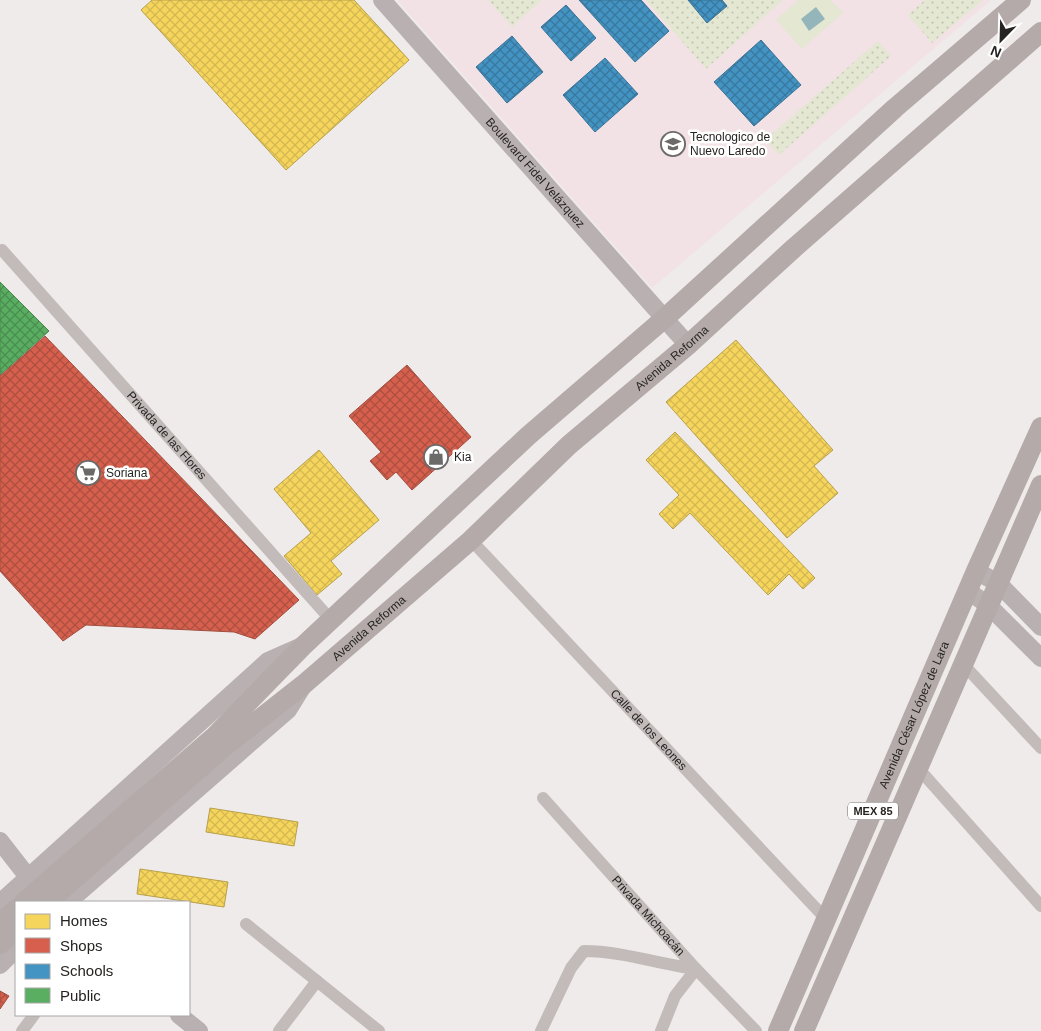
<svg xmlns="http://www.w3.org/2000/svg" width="1041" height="1031" font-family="Arial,sans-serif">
<defs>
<pattern id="grass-dots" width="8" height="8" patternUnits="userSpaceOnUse" patternTransform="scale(1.25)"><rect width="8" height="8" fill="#e4e7d2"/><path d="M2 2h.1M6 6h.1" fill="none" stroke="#c3c6b4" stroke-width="1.8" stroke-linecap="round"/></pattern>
<pattern id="homes-cross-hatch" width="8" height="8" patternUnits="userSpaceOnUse" patternTransform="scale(1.25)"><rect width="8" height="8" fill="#f6d55c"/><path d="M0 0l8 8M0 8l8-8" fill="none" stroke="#d3b750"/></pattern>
<pattern id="shops-cross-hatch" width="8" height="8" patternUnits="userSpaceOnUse" patternTransform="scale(1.25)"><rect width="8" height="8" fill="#d6604d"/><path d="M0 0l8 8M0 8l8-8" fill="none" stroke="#ad4f40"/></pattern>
<pattern id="schools-cross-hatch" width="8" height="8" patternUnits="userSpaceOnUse" patternTransform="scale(1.25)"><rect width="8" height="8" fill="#4393c3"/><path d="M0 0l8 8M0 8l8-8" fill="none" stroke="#38789e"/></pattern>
<pattern id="public-cross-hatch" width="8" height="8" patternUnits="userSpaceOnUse" patternTransform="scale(1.25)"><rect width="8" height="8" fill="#5aae61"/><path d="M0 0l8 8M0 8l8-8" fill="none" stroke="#4a8d50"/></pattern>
</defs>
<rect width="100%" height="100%" fill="#efebea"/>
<path fill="#f2e2e6" d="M397 0H991L652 288Z"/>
<path fill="url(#grass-dots)" d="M488 0H542L512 27Z
M646 0H783L706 69Z
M925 0H983L932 43 908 15Z
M878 41 891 56 779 155 765 140Z"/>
<path fill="#e4e7d2" d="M798 0H831L843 13 802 49 776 20Z"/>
<path fill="#94b6ba" d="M816 7 825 19 809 31 801 19Z"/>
<path fill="url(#homes-cross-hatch)" stroke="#b8a04b" d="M152 0H354L409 60 286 170 141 10Z
M736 340 833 450 814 466 838 493 787 538 666 402Z
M675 432 815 578 803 589 789 574 768 595 690 513 673 529 659 514 679 495 646 460Z
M319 450 379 520 331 561 342 574 317 595 284 556 311 533 274 489Z
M210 808 298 822 294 846 206 832Z
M140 869 228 882 224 907 137 894Z"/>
<path fill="url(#shops-cross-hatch)" stroke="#a14e40" d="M45 336 299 600 255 639 234 632 86 625 63 641 0 571V376Z
M407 365 471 437 412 490 396 472 387 480 370 461 381 452 349 416Z
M0 991 9 996 0 1009Z"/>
<path fill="url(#schools-cross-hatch)" stroke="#3a7293" d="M579 0H641L669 31 635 62Z
M688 0H722L727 6 707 23Z
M566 5 596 38 571 61 541 27Z
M512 36 543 72 507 103 476 67Z
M761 40 801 85 754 126 714 82Z
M605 58 638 94 595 132 563 95Z"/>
<path fill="url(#public-cross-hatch)" stroke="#4a854e" d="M0 282 49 331 0 375Z"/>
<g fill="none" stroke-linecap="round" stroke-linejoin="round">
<g stroke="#c2bbba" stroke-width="12">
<path id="s1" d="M2 250 331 620"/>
<path id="s2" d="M471 540 826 919"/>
<path d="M963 664 1041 748"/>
<path d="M918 768 1041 906"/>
<path id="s3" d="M543 798 696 969 756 1031"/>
<path d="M246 924 379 1031"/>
<path d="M22 1031 34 1015"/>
<path d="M279 1031 317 981"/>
<path d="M541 1031 571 968 584 951C622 951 658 964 696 969"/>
<path d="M661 1031 675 996 696 969"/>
</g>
<g stroke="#b9b1b1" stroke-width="18">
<path id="s4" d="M382 0 688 345"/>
<path d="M976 571 998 583 1041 627"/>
<path d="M968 591 988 605 1041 658"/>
<path d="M0 841 35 886"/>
<path d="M68 902 288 710 301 689"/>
<path d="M0 903 268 661 302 646"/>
<path d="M0 965 16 949"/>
<path d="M179 1015 199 1031"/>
</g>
<g stroke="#b3aaa9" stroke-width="20">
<path d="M24 902 215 736 303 646 529 435 665 318 895 108 1021 0"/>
<path id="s5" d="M48 902 225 746 303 685 471 540 569 445 688 345 794 248 1041 32"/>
<path d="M0 923 16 909"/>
<path d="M0 944 16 930"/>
<path id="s6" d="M778 1031 976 571 1041 427"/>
<path d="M804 1031 1041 485"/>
</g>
</g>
<defs>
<symbol id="university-ring" viewBox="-11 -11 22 22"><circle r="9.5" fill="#fff" stroke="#6c6a69" stroke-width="1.5"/><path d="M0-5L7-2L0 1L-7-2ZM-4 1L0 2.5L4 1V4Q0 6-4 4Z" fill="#6c6a69"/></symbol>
<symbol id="shop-ring" viewBox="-11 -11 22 22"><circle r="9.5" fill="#fff" stroke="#6c6a69" stroke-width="1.5"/><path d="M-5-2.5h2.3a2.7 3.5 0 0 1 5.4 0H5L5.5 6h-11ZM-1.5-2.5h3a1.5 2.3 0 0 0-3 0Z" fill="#6c6a69"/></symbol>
<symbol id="supermarket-ring" viewBox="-11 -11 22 22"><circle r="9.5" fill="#fff" stroke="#6c6a69" stroke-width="1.5"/><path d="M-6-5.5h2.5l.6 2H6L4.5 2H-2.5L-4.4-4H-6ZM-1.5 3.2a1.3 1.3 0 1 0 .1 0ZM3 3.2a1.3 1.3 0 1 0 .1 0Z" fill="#6c6a69"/></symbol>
</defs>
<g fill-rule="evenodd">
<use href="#university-ring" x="659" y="130" width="28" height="28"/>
<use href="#shop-ring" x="422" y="443" width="28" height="28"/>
<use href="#supermarket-ring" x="74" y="459" width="28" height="28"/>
</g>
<g text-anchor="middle" stroke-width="5" stroke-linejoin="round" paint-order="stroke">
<rect fill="#fff" stroke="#676665" stroke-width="1" x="848" y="802.5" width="50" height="17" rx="4"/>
<g font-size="11" font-weight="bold" fill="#262423">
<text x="873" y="815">MEX 85</text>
</g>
<g font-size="12" fill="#262423" stroke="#fff" text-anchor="start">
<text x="690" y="141">Tecnologico de<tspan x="690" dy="14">Nuevo Laredo</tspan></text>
<text x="454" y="461">Kia</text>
<text x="106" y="477">Soriana</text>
</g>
<g font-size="12" fill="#262423" stroke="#fff">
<text dy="4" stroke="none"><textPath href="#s4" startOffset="231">Boulevard Fidel Velázquez</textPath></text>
<text dy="4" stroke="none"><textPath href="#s5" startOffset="828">Avenida Reforma</textPath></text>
<text dy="4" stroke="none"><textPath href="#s1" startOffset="248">Privada de las Flores</textPath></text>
<text dy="4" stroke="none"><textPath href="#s5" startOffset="422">Avenida Reforma</textPath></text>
<text dy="4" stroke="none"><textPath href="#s6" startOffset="344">Avenida César López de Lara</textPath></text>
<text dy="4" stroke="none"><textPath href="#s2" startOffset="260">Calle de los Leones</textPath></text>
<text dy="4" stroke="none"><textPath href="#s3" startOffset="158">Privada Michoacán</textPath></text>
</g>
</g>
<rect x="15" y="901" width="175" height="115" fill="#ffffff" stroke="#a8a7a7"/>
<rect x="25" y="914" width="25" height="15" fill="#f6d55c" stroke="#a8a7a7"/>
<text x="60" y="926" font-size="15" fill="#262423">Homes</text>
<rect x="25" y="938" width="25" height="15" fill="#d6604d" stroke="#a8a7a7"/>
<text x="60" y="951" font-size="15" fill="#262423">Shops</text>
<rect x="25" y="964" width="25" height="15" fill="#4393c3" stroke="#a8a7a7"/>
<text x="60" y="976" font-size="15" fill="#262423">Schools</text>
<rect x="25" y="988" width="25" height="15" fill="#5aae61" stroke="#a8a7a7"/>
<text x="60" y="1001" font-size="15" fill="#262423">Public</text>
<g transform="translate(1001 40) rotate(203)" stroke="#ffffff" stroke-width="4" paint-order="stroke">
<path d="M0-4L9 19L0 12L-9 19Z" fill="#262423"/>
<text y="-8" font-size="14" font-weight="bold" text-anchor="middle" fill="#262423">N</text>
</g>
</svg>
